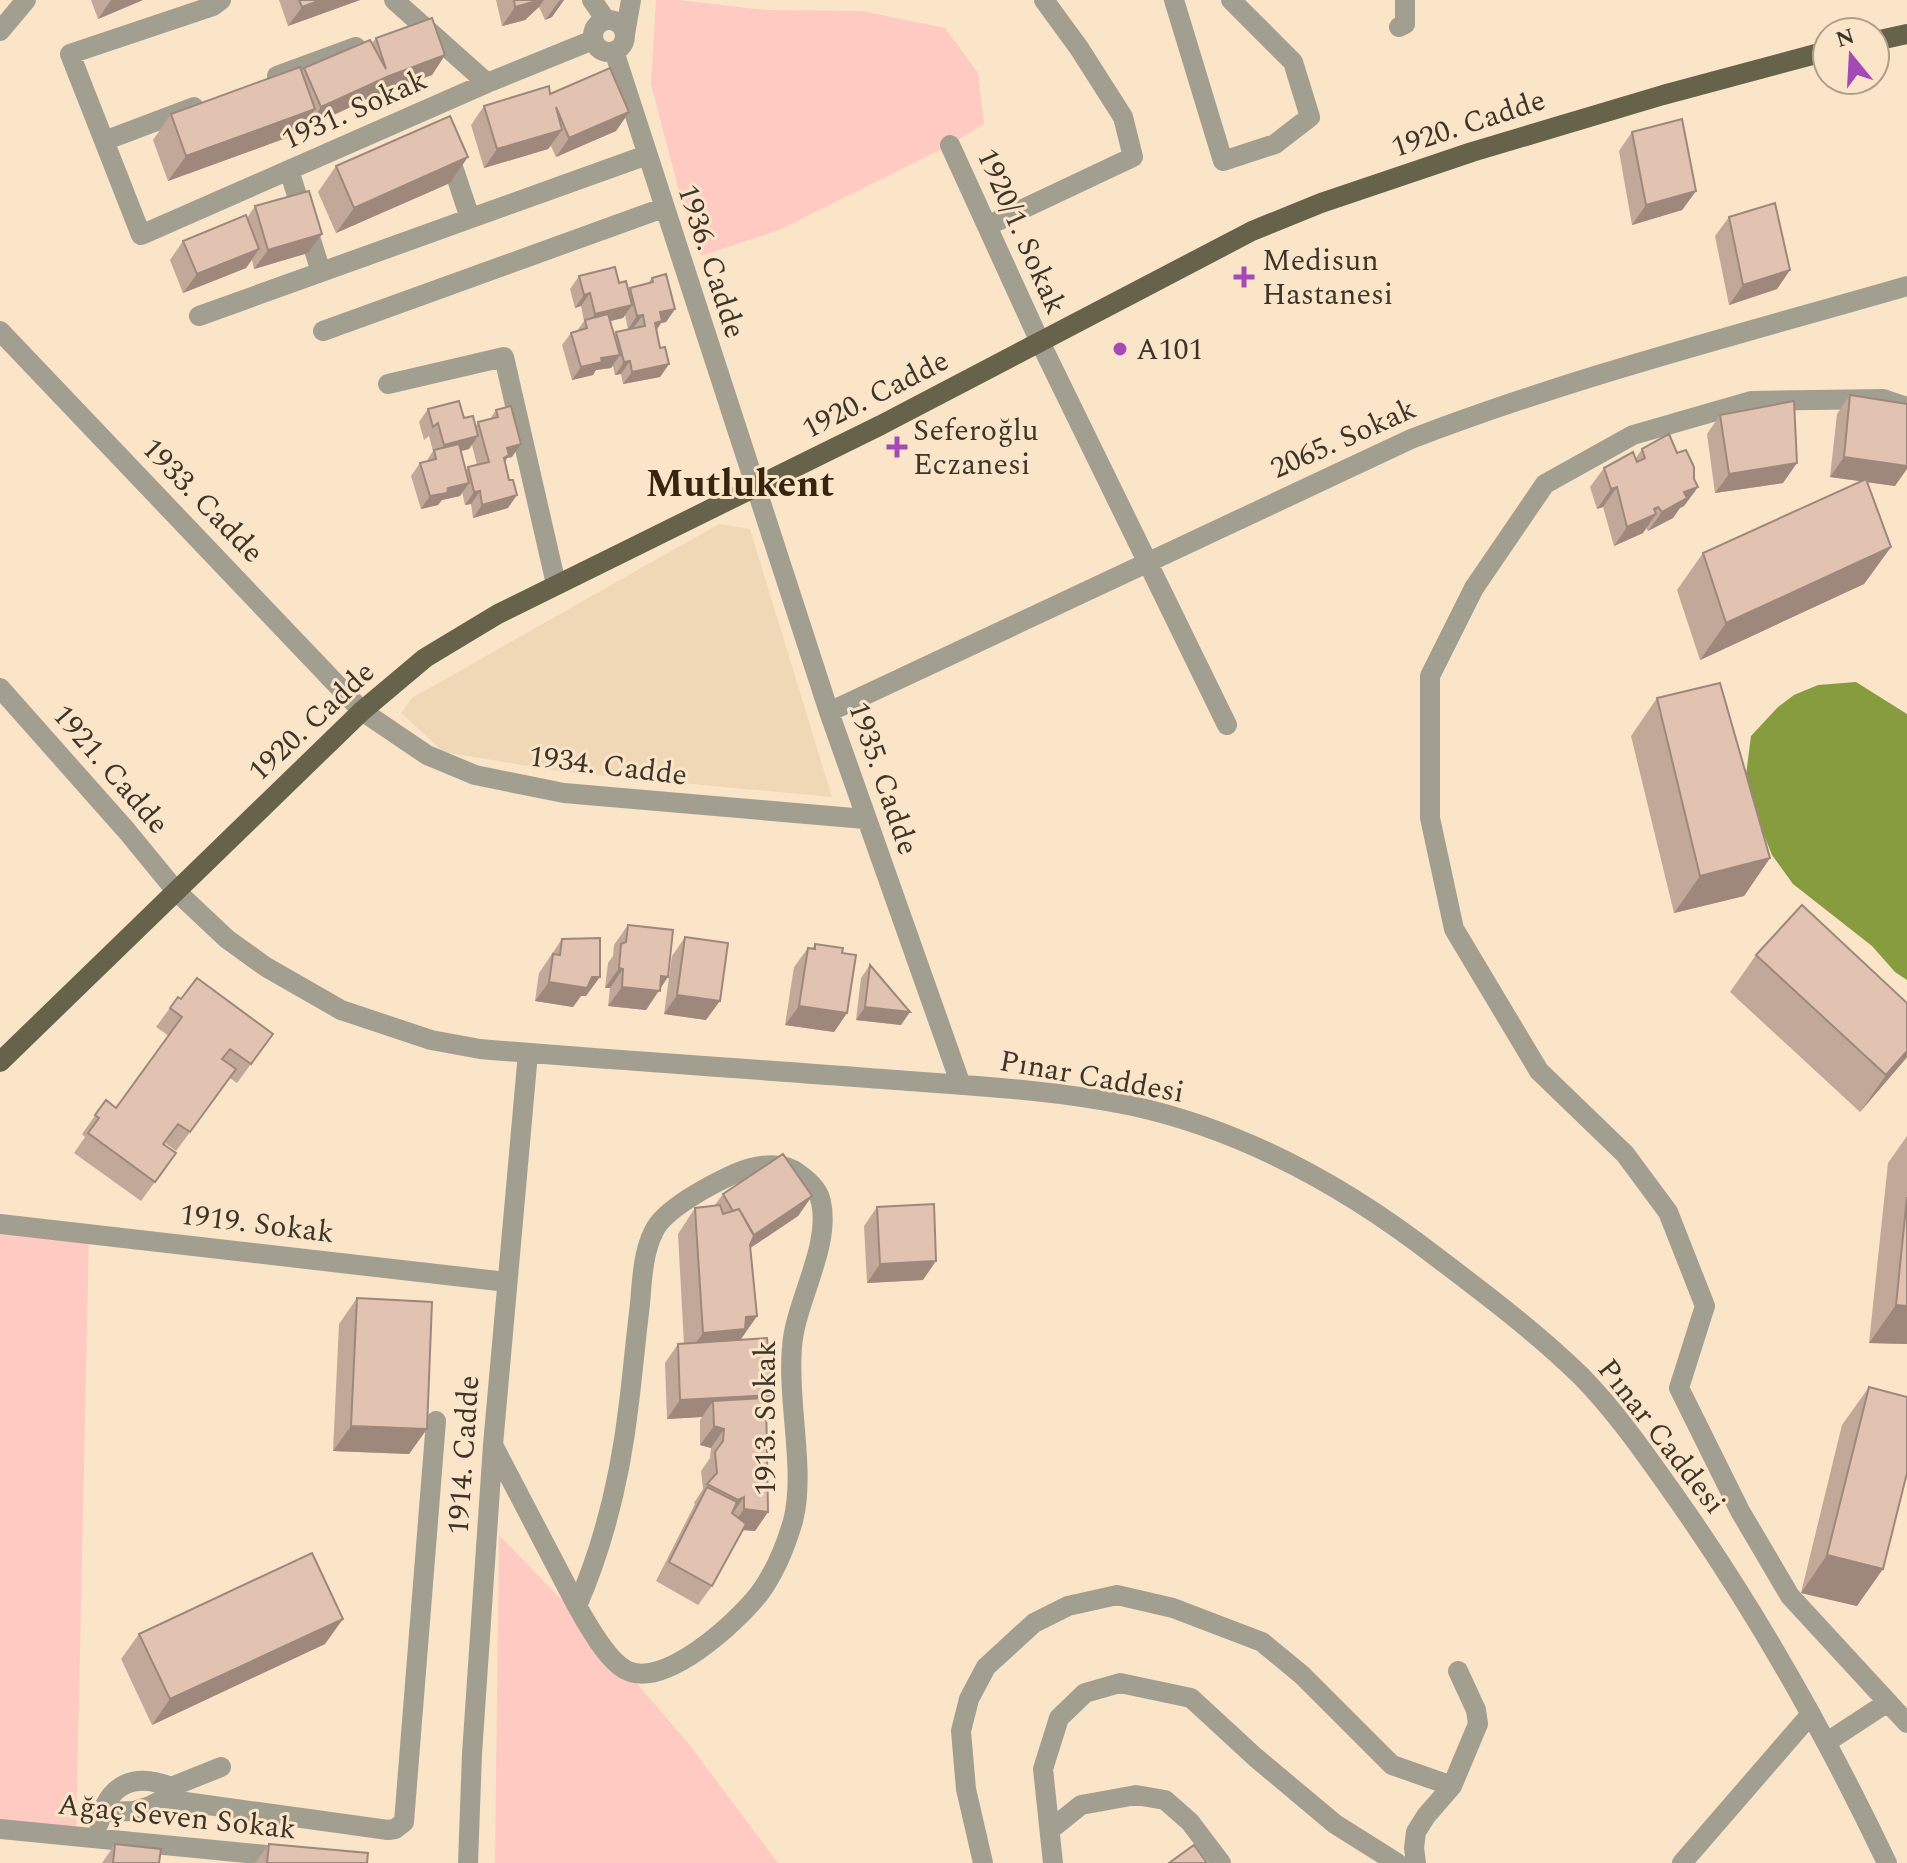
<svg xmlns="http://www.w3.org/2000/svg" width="1907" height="1863" font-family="Spectral,serif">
<rect width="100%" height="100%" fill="#fae5c9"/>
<path fill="#f0d8b6" d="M719 524 750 529 832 797 564 772 444 752 401 713 412 698Z"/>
<path fill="#ffcac1" d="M656 0H679L765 10 862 11 945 28 978 73 984 124 950 145 779 230 701 256 678 187 651 84Z
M0 1224 89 1234 76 1836 0 1829Z
M499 1535 591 1630 688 1743 778 1863H495Z"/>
<path fill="#879c3e" d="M1856 682 1907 714V980L1895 972 1872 946 1793 884 1772 855 1756 815 1746 775 1751 736 1778 707 1794 695 1818 685Z"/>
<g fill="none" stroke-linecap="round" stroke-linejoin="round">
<path stroke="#a29f91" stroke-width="20" d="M221 0 213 6 70 54 141 235 487 83 593 40
M394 0 487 83
M592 0 606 20
M1174 0 1223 161 1275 144 1310 117 1293 62 1231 0
M593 36a16 16 0 1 1 32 0a16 16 0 1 1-32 0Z
M1399 27 1405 24V0
M0 31 26 0
M625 34 631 0
M614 51 829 712 961 1085
M277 76 356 47
M104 141 194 107
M950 145 1040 342 1227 725
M447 149 470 218
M289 170 321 272
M987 226 1133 157 1123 117 1079 48 1044 0
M199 316 647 155
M0 331 362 711 427 755 475 775 564 793 865 819
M323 331 663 208
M388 384 504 357 556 584
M1907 407 1883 399 1751 401 1633 435 1545 484 1474 588 1430 676V818L1454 929 1539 1071 1625 1154 1668 1212 1705 1306 1679 1388 1740 1511 1790 1596 1907 1723
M0 688 126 830 176 891 227 939 266 967 341 1010 431 1040 480 1049C610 1060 739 1068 869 1078 956 1085 1046 1088 1133 1106 1246 1131 1348 1188 1439 1259 1488 1296 1538 1334 1582 1377 1617 1413 1646 1455 1675 1496 1757 1612 1826 1735 1887 1863
M829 712 1411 439C1572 377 1741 334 1907 286
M0 1224 507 1282
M493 1445 577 1606C587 1624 607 1660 626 1670 664 1690 737 1622 759 1594 774 1574 786 1545 793 1521 806 1471 787 1402 792 1347 795 1302 831 1247 821 1202 819 1190 809 1181 799 1174 782 1159 753 1166 734 1174 712 1184 664 1209 654 1231 643 1252 642 1280 640 1304 636 1337 633 1370 629 1403 621 1473 605 1542 577 1606
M1827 1742 1888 1702
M164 1799 388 1830 395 1829 404 1822 436 1421
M102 1812 134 1811 150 1806 164 1799 171 1787 221 1767
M99 1823C108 1784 134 1772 171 1787
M0 1829 287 1857
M1050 1830 1081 1805 1136 1795 1165 1800 1190 1822 1221 1863
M468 1863 472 1754 493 1445 528 1053
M983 1863 966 1789 961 1731 969 1699 986 1667 1034 1623 1068 1606 1117 1595 1173 1608 1262 1642 1302 1675 1392 1765 1452 1786
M1053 1863 1043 1769 1059 1718 1085 1693 1120 1683 1191 1698 1255 1757 1335 1824 1397 1863
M1416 1863 1414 1848 1416 1832 1426 1816 1452 1786 1478 1724 1476 1710 1458 1671
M1682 1863 1811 1714"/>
<path stroke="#67624a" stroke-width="20" d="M1875 41 1907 34
M0 1062 362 711 425 658 498 614 881 425 1252 231 1321 203 1472 152 1663 95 1827 51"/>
</g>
<path fill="#c2a898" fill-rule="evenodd" d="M91 0H143L98 19Z
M279 0H360L288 26Z
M496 0H564L552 17 545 20 539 7 525 20 502 26Z
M376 38 445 55 432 75 376 95 308 127 306 122 297 134 168 181 153 140 171 114 301 72 304 68 372 43Z
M550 94 629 112 616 131 556 157 551 146 548 149 484 168 471 125 484 106Z
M1632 132 1696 191 1682 210 1632 225 1619 151Z
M336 166 450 183 336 233 318 192Z
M255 206 322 234 308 253 254 269 252 260 246 268 183 293 170 260 183 241 247 218Z
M1729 217 1790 270 1777 289 1729 305 1715 236Z
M579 276 619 283 628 291 630 288 648 283 652 278 675 309 666 322 661 323 657 330 660 348 669 364 660 377 623 384 621 374 615 375 613 366 611 368 596 370 593 375 572 380 562 345 571 333 577 331 584 321 581 306 575 308 570 289ZM625 315 628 329 634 328 616 332 614 334 610 321 623 318Z
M1850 395 1895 486 1867 482 1891 547 1864 584 1700 660 1677 590 1703 553 1861 481 1830 477 1837 414Z
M428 409 464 418 476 426 478 422 490 419 496 410 512 457 507 458 505 462 508 508 473 518 471 504 465 505 462 492 460 496 442 500 438 505 421 509 411 476 420 463 426 462 433 451 429 436 424 440 419 422ZM472 445 477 465 468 467 466 470 461 451 469 449Z
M1720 415 1783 483 1715 493 1707 434Z
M1642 449 1677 453 1698 487 1684 506 1680 508 1673 518 1648 531 1646 528 1643 533 1614 546 1603 507 1597 509 1590 487 1604 468 1636 458Z
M1657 698 1770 858 1744 896 1674 913 1631 736Z
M628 925 660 989 646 1010 608 1006 610 988H605L608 963 613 956 614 945Z
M685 937 706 1020 664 1014 672 956Z
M562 939 586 996H581L573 1007 535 1001 539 973Z
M815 944 847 1013 834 1032 785 1025 794 967 808 948 812 949Z
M1756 955 1907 1003V1057L1860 1112 1730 992Z
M870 965 901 1025 856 1020 861 978Z
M178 997 181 999 273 1034 237 1083 230 1078 176 1151 165 1143 164 1144 176 1153 141 1201 74 1153 85 1137 82 1134 106 1100 116 1108 169 1036 156 1027Z
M1907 1136V1344L1869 1343 1888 1163Z
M723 1194 812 1196 798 1216 750 1248 757 1316 740 1340 766 1404 768 1512 755 1531 743 1530 712 1586 698 1605 656 1581 695 1504 694 1503 703 1489 701 1471 710 1458 711 1448 700 1445V1420L702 1417 667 1419 665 1363 678 1344H684L678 1234 695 1208 714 1206Z
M877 1207 923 1280 867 1283 864 1226Z
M357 1298 427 1429 409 1454 333 1451 339 1324Z
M1869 1387 1857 1606 1801 1593 1842 1425Z
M139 1634 325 1644 152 1725 121 1659Z
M115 1844 159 1863H102Z
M269 1844 367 1863H255Z"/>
<path fill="#9e887c" d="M111 0H143L98 19Z
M321 0H360L288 26 302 7Z
M540 0H544L539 7 525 20 502 26 515 7Z
M561 0H564L552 17 545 20 559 1Z
M445 55 432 75 376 95 308 127 321 107 389 76Z
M315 109 297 134 168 181 186 156Z
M629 112 616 131 556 157 569 138Z
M562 130 548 149 484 168 497 149Z
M468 157 450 183 336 233 354 208Z
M1696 191 1682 210 1632 225 1646 205Z
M322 234 308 253 254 269 268 250Z
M259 249 246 268 183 293 197 274Z
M1790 270 1777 289 1729 305 1743 285Z
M590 293 581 306 575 308 584 295Z
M632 305 623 318 586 327 595 314Z
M675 309 666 322 661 323 653 334 646 336 660 312Z
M643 315 634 327 628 329 637 316Z
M620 355 611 368 596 370 593 375 572 380 581 367 601 358Z
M630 361 621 374 615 375 624 362Z
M669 364 660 377 623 384 632 372Z
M478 436 469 449 435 458 444 445Z
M521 444 512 457 507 458 500 468 507 448Z
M1844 457 1907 466V469L1895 486 1830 477Z
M1797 463 1783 483 1715 493 1729 474Z
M469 483 460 496 442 500 438 505 421 509 430 496 448 488Z
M1617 487 1603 507 1597 509 1611 489Z
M1698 487 1684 506 1680 508 1673 518 1648 531 1662 512 1684 492Z
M480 491 471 504 465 505 474 492Z
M517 495 508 508 473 518 482 505Z
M1658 507 1653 515 1656 514 1643 533 1614 546 1627 527Z
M1891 547 1864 584 1700 660 1726 623Z
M1770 858 1744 896 1674 913 1700 876Z
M619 968 623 969 610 988H605Z
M661 976 668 977 646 1010 608 1006 622 987Z
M592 977H600L586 996H581L573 1007 535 1001 549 982Z
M677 995 720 1001 706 1020 664 1014Z
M799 1006 847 1013 834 1032 785 1025Z
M865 1007 910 1012 901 1025 856 1020Z
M1907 1051V1057L1903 1062 1860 1112 1886 1075Z
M812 1196 798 1216 737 1257 750 1238Z
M936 1261 923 1280 867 1283 880 1264Z
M1896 1305 1907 1306V1344L1869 1343Z
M757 1316 739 1342 685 1358 703 1333 746 1317Z
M772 1395 758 1414 713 1401 702 1417 667 1419 680 1400Z
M351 1426 427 1429 409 1454 333 1451Z
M714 1426 724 1429 711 1448 700 1445Z
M744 1497 731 1516 725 1519 738 1500Z
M744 1509 768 1512 755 1531 730 1529Z
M1827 1555 1883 1569 1857 1606 1801 1593Z
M343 1619 325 1644 152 1725 170 1699Z"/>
<path fill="#e2c3b1" stroke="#9e887c" stroke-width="2" d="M299 0H321L302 7Z
M514 0H540L515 7Z
M432 18 445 55 389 76 321 107 304 68 370 40 386 69 376 38Z
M300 67 315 109 186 156 171 114Z
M610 68 629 112 569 138 556 107 562 130 497 149 484 106 549 86 550 94Z
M450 116 468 157 354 208 336 166Z
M1682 119 1696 191 1646 205 1632 132Z
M309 191 322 234 268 250 255 206Z
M1775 203 1790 270 1743 285 1729 217Z
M246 215 259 249 197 274 183 241Z
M615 267 619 283 626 281 632 305 595 314 590 293 584 295 579 276Z
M666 274 675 309 660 312 662 321 655 323 660 348 665 347 669 364 632 372 630 361 624 362 616 332 645 326 643 315 637 316 630 288 653 282 652 278Z
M608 314 620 355 601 358 602 362 581 367 571 333 587 328 585 320Z
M1850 395 1907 404V466L1844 457Z
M459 401 464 418 473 416 478 436 444 445 438 423 433 427 428 409Z
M1794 401 1797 463 1729 474 1720 415Z
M511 406 521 444 507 448 509 455 504 458 509 480H513L517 495 482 505 480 491 474 492 468 467 489 462 478 422 498 417 496 410Z
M1669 434 1677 453 1686 450 1694 467V479L1698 487 1684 492 1687 498 1662 512 1658 507 1654 509 1656 514 1627 527 1617 487 1611 489 1604 468 1633 452 1637 462 1645 458 1642 449Z
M459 444 469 483 448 488 447 493 430 496 420 463 436 459 434 450Z
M1866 479 1891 547 1726 623 1703 553Z
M1720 683 1770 858 1700 876 1657 698Z
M1802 905 1907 1003V1051L1886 1075 1756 955Z
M628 925 673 930 668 977 661 976 660 991 622 987 623 969 619 968 621 944 626 942Z
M685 937 728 943 720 1001 677 995Z
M600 938V977H592L587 988 549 982 553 954 560 955 562 939Z
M815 944 843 948 842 953 856 955 847 1013 799 1006 808 948 815 949Z
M870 965 910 1012 865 1007Z
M197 978 273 1034 251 1064 230 1049 222 1059 236 1069 190 1132 178 1124 163 1144 176 1153 155 1182 88 1133 99 1118 95 1115 106 1100 116 1108 182 1017 170 1008 178 997 181 999Z
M783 1154 812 1196 754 1235 739 1209 733 1211 723 1194Z
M1907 1197V1306L1896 1305Z
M934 1204 936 1261 880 1264 877 1207Z
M720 1205 723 1214 739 1209 754 1236 750 1245 757 1316 746 1317 745 1329 703 1333 695 1208Z
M357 1298 432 1302 427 1429 351 1426Z
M767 1338 772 1395 680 1400 678 1344Z
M1869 1387 1907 1397V1473L1883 1569 1827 1555Z
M766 1398 768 1512 744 1509V1497L738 1500 707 1484 717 1473 715 1452 723 1441 724 1429 714 1426 713 1401Z
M707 1487 737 1502 732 1513 746 1524 712 1586 669 1562Z
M312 1553 343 1619 170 1699 139 1634Z
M115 1844 161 1849 159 1863H113Z
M269 1844 368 1853 367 1863H267Z
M1194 1845 1207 1863H1169Z"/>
<g fill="#a449b5" stroke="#fae5c9" stroke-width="3">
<path d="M1240 265h8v8h8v8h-8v8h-8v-8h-8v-8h8z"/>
<circle cx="1120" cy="349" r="8"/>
<path d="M893 435h8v8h8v8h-8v8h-8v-8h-8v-8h8z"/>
</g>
<g text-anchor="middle" stroke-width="6" stroke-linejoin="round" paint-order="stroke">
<g font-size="30" fill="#3d352a" stroke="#fae5c9">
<text transform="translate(354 109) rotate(-24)" y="10">1931. Sokak</text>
<text transform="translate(1468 123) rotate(-18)" y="10">1920. Cadde</text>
<text transform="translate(1022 231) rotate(66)" y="10">1920/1. Sokak</text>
<text transform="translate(712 261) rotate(72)" y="10">1936. Cadde</text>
<text transform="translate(875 394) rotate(-27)" y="10">1920. Cadde</text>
<text transform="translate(1343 438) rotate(-24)" y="10">2065. Sokak</text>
<text transform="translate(203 500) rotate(46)" y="10">1933. Cadde</text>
<text transform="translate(311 721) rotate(-43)" y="10">1920. Cadde</text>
<text transform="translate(608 765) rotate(7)" y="10">1934. Cadde</text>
<text transform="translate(111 769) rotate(49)" y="10">1921. Cadde</text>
<text transform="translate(884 778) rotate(71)" y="10">1935. Cadde</text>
<text transform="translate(1092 1076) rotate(10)" y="10">Pınar Caddesi</text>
<text transform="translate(257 1223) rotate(7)" y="10">1919. Sokak</text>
<text transform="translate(765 1418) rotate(-90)" y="10">1913. Sokak</text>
<text transform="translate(1662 1436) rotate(52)" y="10">Pınar Caddesi</text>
<text transform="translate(463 1455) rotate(-86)" y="10">1914. Cadde</text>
<text transform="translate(177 1816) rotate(6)" y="10">Ağaç Seven Sokak</text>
</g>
<g font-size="30" fill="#3d352a" stroke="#fae5c9" text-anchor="start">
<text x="1262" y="270">Medisun<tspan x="1262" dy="34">Hastanesi</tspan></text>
<text x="1136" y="359">A101</text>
<text x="913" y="440">Seferoğlu<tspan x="913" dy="34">Eczanesi</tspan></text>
</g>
<g font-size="38" font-weight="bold" fill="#36260f" stroke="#fae5c9">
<text x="740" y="496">Mutlukent</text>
</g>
</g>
<g transform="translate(1851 56) rotate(342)"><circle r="38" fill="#fae5c9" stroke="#ae9f89" stroke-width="2"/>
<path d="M0-6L14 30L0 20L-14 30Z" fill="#a449b5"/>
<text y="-12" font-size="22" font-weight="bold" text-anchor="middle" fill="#3d352a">N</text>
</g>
</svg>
